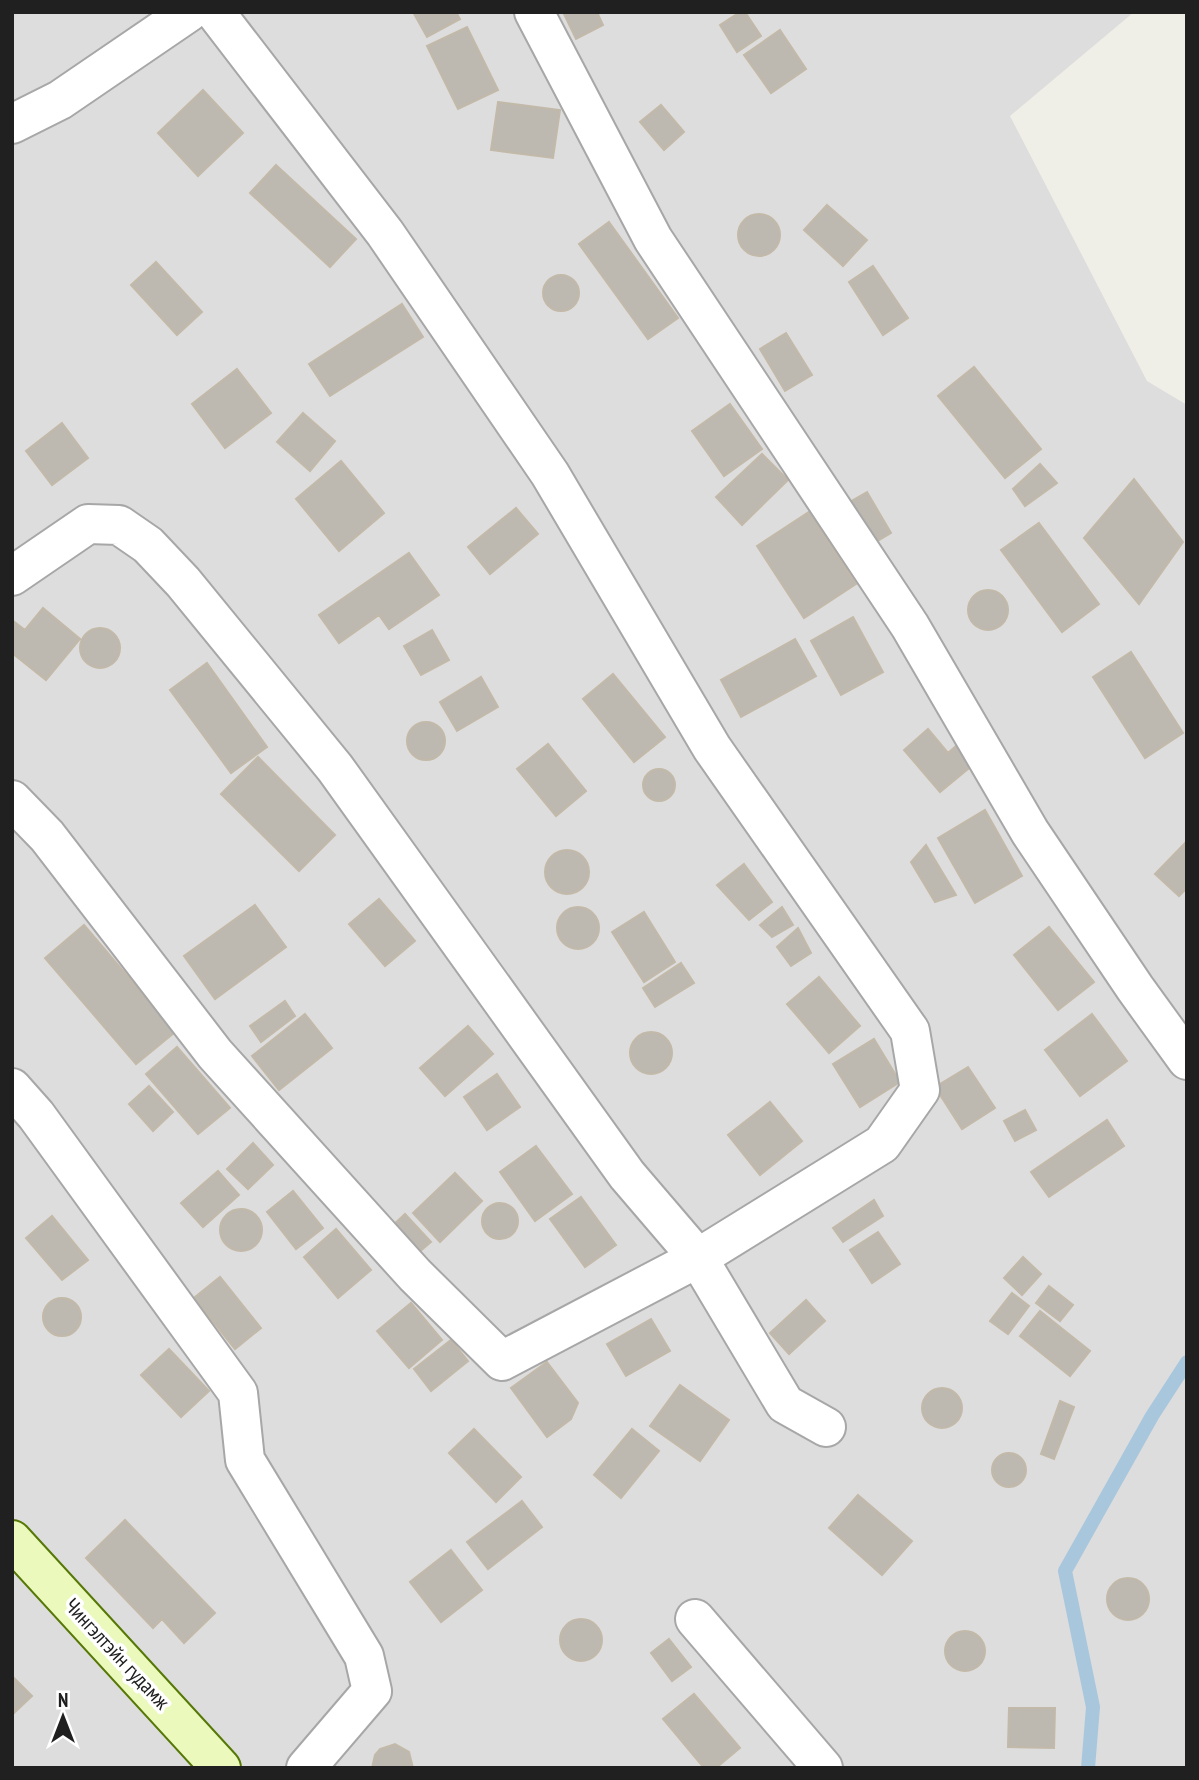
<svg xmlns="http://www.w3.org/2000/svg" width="1199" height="1780" font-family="'PT Sans Narrow',sans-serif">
<rect width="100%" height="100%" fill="#f0efe7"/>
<path fill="#dedddd" d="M12 12H1134L1010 116 1147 381 1187 405V1768H12Z"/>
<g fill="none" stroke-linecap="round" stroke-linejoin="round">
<path stroke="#a8c7dd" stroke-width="14" d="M1088 1768 1093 1707 1065 1571 1152 1416 1187 1362"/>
</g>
<path fill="#bdb8b0" stroke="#c2b9a9" stroke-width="2" d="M413 12H456L460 19 427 37Z
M568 12H597L603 25 576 39 564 14Z
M740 12H745L761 36 737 52 720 25Z
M467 27 498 90 458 109 427 46Z
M780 30 806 69 771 93 744 55Z
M203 90 243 133 198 176 158 133Z
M498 102 560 110 553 158 491 150Z
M661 105 684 132 664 150 640 122Z
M276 165 356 239 330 267 250 193Z
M827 205 867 240 843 266 804 230Z
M738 235a21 21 0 1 1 42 0a21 21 0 1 1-42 0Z
M609 222 678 318 648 339 579 244Z
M156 262 202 312 177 335 131 285Z
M873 266 908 318 883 335 849 282Z
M543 293a18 18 0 1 1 36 0a18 18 0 1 1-36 0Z
M402 304 423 337 330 396 309 364Z
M786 333 812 375 785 391 760 349Z
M974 367 1041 449 1005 478 938 396Z
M237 369 271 413 225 448 192 404Z
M730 404 762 449 724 476 692 431Z
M303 413 335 441 310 471 277 442Z
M62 423 88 458 52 485 26 451Z
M762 454 788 480 742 525 716 497Z
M341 461 384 513 339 551 296 499Z
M1040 464 1057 483 1025 506 1013 489Z
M1134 479 1183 542 1139 604 1084 538Z
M867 492 891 533 871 545 846 504Z
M516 508 538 534 490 574 468 547Z
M809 512 856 584 804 618 757 546Z
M1039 523 1099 604 1062 632 1001 550Z
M409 553 439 595 389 629 379 615 339 643 319 615Z
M968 610a20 20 0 1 1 40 0a20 20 0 1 1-40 0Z
M43 608 80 639 46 680 12 653V620L25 630Z
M853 617 883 672 841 695 811 641Z
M80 648a20 20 0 1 1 40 0a20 20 0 1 1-40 0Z
M432 630 449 660 421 675 404 646Z
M795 639 816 676 741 717 721 680Z
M1131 652 1183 733 1145 758 1093 677Z
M207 663 267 747 231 773 170 690Z
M613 674 665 737 634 762 583 699Z
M481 677 498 707 457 731 440 702Z
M407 741a19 19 0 1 1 38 0a19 19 0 1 1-38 0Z
M928 729 948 753 956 746 973 765 940 792 904 750Z
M548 744 586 791 556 816 517 769Z
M258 757 335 835 299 871 221 794Z
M643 785a16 16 0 1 1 32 0a16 16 0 1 1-32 0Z
M985 810 1022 876 975 903 938 838Z
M1187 841V888L1179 896 1155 874Z
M926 845 956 895 935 902 911 862Z
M545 872a22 22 0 1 1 44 0a22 22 0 1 1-44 0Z
M744 864 772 902 749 920 717 885Z
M379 899 415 941 385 966 349 924Z
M255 905 286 947 215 999 184 956Z
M782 907 793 925 772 937 760 925Z
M557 928a21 21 0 1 1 42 0a21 21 0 1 1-42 0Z
M644 912 675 962 644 982 612 932Z
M84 925 175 1032 136 1064 45 958Z
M1049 927 1094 982 1058 1010 1014 955Z
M798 928 811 953 791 966 777 947Z
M681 963 694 983 655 1007 643 988Z
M819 977 860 1026 829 1053 787 1004Z
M285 1001 295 1016 261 1042 250 1026Z
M305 1014 332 1048 279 1090 252 1056Z
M1092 1014 1127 1061 1080 1096 1045 1050Z
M468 1026 493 1054 445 1096 420 1068Z
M630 1053a21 21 0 1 1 42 0a21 21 0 1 1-42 0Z
M874 1039 900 1082 860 1107 833 1064Z
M177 1047 230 1108 198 1134 146 1074Z
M968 1067 995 1108 962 1129 935 1087Z
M497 1074 520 1107 487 1130 464 1097Z
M149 1086 173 1112 153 1131 129 1104Z
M770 1102 802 1141 760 1175 728 1135Z
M1025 1110 1036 1130 1015 1141 1004 1121Z
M1107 1120 1124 1146 1049 1197 1031 1172Z
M253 1143 273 1165 248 1189 227 1169Z
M536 1146 572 1194 535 1221 500 1172Z
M218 1171 239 1195 203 1227 181 1203Z
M455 1173 482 1201 440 1242 413 1213Z
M293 1191 323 1228 296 1249 267 1212Z
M581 1197 616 1245 585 1267 550 1219Z
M874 1200 883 1216 843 1242 833 1228Z
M482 1221a18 18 0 1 1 36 0a18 18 0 1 1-36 0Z
M220 1230a21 21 0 1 1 42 0a21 21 0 1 1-42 0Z
M405 1214 431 1242 417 1254 391 1227Z
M52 1216 88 1260 62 1280 26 1238Z
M336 1229 371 1270 338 1298 304 1257Z
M878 1232 900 1264 872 1283 850 1250Z
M1023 1257 1041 1274 1022 1295 1004 1278Z
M220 1277 261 1328 235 1349 194 1298Z
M1049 1286 1073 1305 1060 1321 1036 1303Z
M1012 1293 1029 1306 1008 1334 990 1321Z
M43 1317a19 19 0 1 1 38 0a19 19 0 1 1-38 0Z
M806 1300 825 1321 789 1354 770 1333Z
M411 1303 442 1340 409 1368 377 1331Z
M1040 1311 1090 1351 1070 1376 1020 1336Z
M651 1319 670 1351 626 1376 607 1344Z
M451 1340 468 1361 431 1391 414 1369Z
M169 1349 209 1391 181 1417 141 1375Z
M547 1362 578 1403 571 1419 547 1437 511 1388Z
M680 1385 729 1420 700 1461 650 1426Z
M922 1408a20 20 0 1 1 40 0a20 20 0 1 1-40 0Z
M1060 1401 1074 1407 1054 1459 1041 1454Z
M474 1429 521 1477 496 1502 449 1453Z
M632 1429 659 1451 621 1498 594 1475Z
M992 1470a17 17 0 1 1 34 0a17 17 0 1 1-34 0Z
M858 1495 912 1541 882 1575 829 1528Z
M522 1501 542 1527 488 1569 467 1542Z
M125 1520 215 1613 184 1643 162 1619 153 1628 86 1558Z
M451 1550 482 1590 441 1622 410 1582Z
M1107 1599a21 21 0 1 1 42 0a21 21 0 1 1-42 0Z
M560 1640a21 21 0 1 1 42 0a21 21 0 1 1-42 0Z
M945 1651a20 20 0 1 1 40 0a20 20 0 1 1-40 0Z
M669 1639 691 1667 672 1681 651 1653Z
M12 1676 32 1696 12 1715Z
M694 1694 740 1748 716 1768H704L663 1719Z
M1009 1708H1055L1054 1748 1008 1747Z
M395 1744 409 1752 413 1768H372L375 1755 380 1749Z"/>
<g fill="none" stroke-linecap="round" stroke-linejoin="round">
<defs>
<path id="minor" d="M534 12 653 239 910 626 1030 832 1135 988 1187 1060
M12 124 60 100 189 12
M12 576 88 524 119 525 148 545 183 582 335 768 627 1175 698 1258 785 1404 826 1427
M12 800 47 836 215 1054 415 1275 502 1361 698 1258 882 1144 920 1090 910 1031 712 748 550 474 385 233 215 12
M12 1088 36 1115 238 1393 245 1460 364 1656 372 1691 306 1768
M695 1619 823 1768"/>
<path id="secondary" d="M12 1540 221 1768"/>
</defs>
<use href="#minor" stroke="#a7a7a7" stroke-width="42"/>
<use href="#secondary" stroke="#567806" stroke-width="42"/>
<use href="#minor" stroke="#fff" stroke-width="38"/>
<use href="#secondary" stroke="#ebf9bc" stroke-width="38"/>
</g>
<g text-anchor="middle" stroke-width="7" stroke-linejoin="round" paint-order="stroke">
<g font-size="21" fill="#202020" stroke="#fff">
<text transform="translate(117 1654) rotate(47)" y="7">Чингэлтэйн гудамж</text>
</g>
</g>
<rect width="1199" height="1780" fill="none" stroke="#202020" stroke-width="28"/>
<g transform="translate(63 1717)" stroke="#ffffff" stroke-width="5" paint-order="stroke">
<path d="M0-5L12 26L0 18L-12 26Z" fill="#202020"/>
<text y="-10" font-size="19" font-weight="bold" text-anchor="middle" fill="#202020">N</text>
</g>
</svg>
